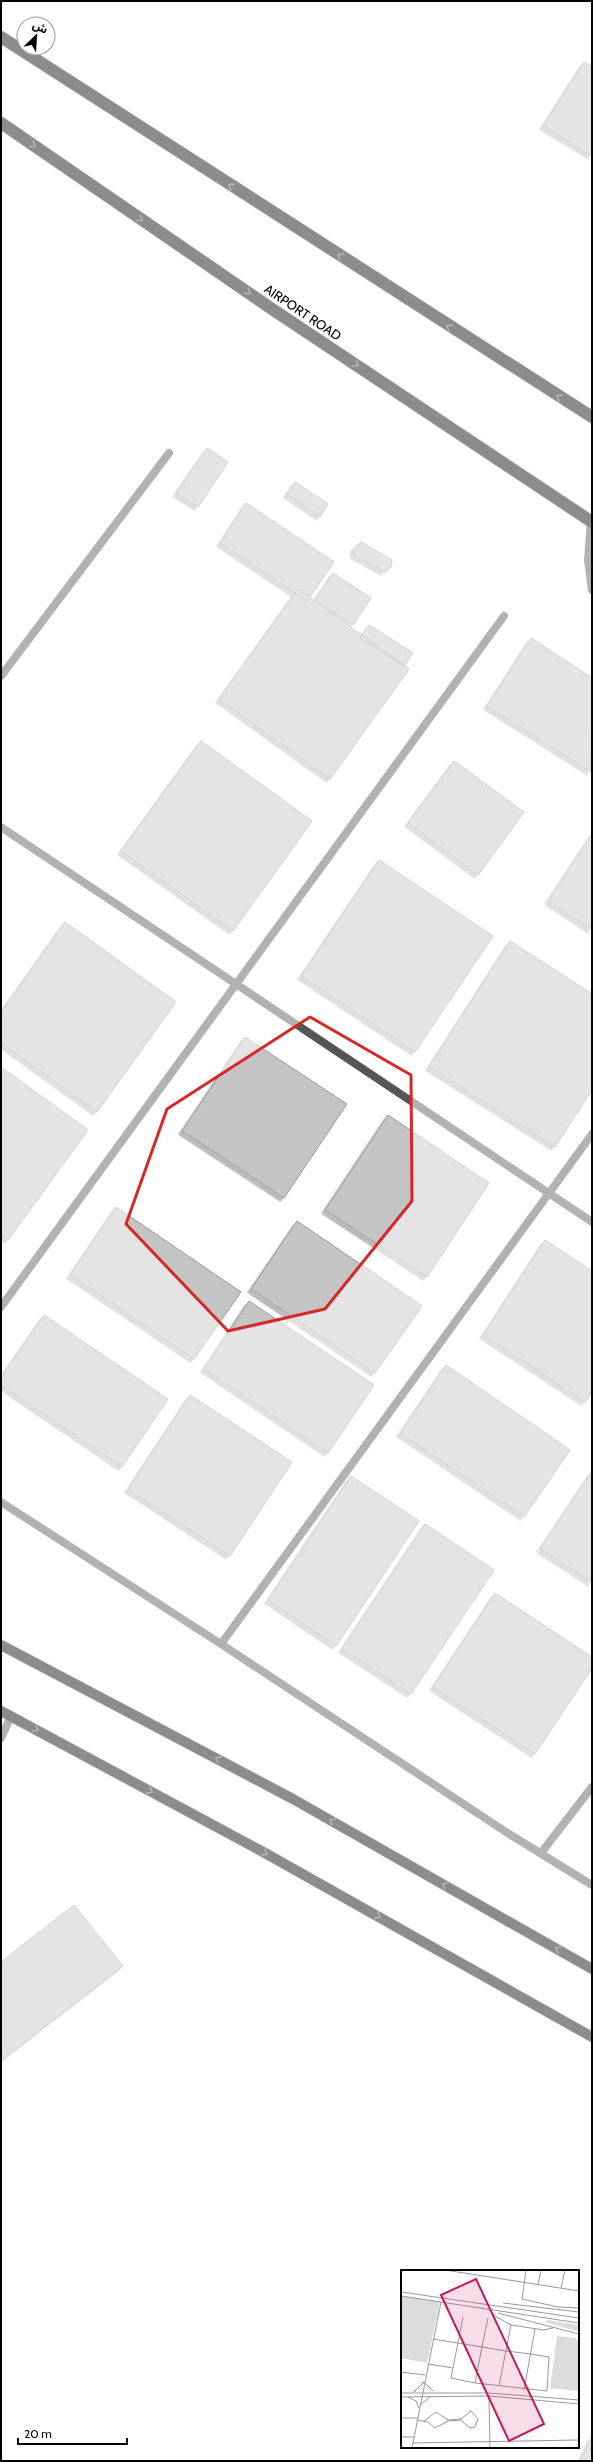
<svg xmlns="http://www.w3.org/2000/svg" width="593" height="2462" font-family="Cabin,'Noto Sans Arabic',sans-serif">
<defs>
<filter id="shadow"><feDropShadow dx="-3.5" dy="3.5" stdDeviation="0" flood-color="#0004"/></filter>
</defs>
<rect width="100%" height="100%" fill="#fff"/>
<path fill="#c4c4c4" stroke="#999" filter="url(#shadow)" d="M584 62 592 67V156L543 126Z
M207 448 228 462 198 507 176 493Z
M295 482 328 504 320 517 287 494Z
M246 503 334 562 307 601 220 543Z
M361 542 392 560 391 567 384 572 354 555V548Z
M333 573 371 598 353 625 315 600Z
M298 589 409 669 330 779 219 699Z
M369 625 413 653 404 666 360 638Z
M531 638 592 678 591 772 487 706Z
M201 741 312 821 233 931 121 851Z
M454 761 524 812 478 875 408 823Z
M592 834V930L548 901Z
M379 860 493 936 415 1052 301 976Z
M65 922 176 1002 97 1112 1 1043V1012Z
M510 941 592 994V1090L555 1147 429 1067Z
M245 1037 347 1104 284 1198 182 1131Z
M1 1067 88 1130 8 1240 1 1235Z
M388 1115 489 1183 427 1277 325 1210Z
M116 1207 241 1292 194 1359 70 1275Z
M297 1221 422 1306 375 1373 251 1289Z
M545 1240 592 1271V1392L585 1402 483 1335Z
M249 1301 374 1385 328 1453 204 1369Z
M44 1315 168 1399 122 1467 1 1385V1377Z
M446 1365 570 1450 524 1517 400 1433Z
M190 1395 292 1462 230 1556 128 1489Z
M592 1471V1583L540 1549Z
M351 1476 419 1521 336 1646 268 1600Z
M425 1524 494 1570 411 1694 342 1649Z
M495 1593 592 1657V1668L535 1754 433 1687Z
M74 1905 123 1966 1 2061V1962Z
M592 2436V2461H580Z"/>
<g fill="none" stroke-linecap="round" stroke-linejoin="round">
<defs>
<path id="primary" d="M1 1645 293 1799 592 1969
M1 1711 265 1853 592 2037"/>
<path id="highway" d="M1 37 592 417
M1 123 272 309 592 522"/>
</defs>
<use href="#primary" stroke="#dbdbdb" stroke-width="12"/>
<use href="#highway" stroke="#dbdbdb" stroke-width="14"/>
<path stroke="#555" stroke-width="8" d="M591 521 588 560 592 590
M1 676 169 453
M1 827 592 1222
M1 1307 504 616
M1 1502 221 1644 506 1832 592 1885
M221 1644 592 1134
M1 1738 11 1716
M541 1853 592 1787"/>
<use href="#primary" stroke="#000" stroke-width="10"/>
<use href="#highway" stroke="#000" stroke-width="12"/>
</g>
<defs><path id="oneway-chevron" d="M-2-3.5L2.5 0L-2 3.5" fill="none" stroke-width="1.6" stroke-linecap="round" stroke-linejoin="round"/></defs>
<g stroke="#595959">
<use href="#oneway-chevron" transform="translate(33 145) rotate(34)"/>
<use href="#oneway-chevron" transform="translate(231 186) rotate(-147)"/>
<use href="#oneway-chevron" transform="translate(140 219) rotate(34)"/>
<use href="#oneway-chevron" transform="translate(340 256) rotate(-147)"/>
<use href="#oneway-chevron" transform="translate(248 292) rotate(34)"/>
<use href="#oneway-chevron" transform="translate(449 327) rotate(-147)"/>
<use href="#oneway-chevron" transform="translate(356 364) rotate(34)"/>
<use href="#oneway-chevron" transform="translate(559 397) rotate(-147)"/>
<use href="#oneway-chevron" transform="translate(36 1729) rotate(28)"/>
<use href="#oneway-chevron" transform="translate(218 1759) rotate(-152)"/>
<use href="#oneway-chevron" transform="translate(150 1791) rotate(28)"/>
<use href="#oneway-chevron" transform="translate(332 1821) rotate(-150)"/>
<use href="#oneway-chevron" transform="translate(265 1853) rotate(29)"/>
<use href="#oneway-chevron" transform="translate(445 1885) rotate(-150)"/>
<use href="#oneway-chevron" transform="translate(378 1916) rotate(29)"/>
<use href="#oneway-chevron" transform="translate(558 1949) rotate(-150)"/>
</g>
<path d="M0 0H593V2462H0ZM310 1017 411 1075 412 1201 325 1309 228 1331 126 1224 167 1109Z" fill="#fff" fill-opacity=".55" fill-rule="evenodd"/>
<path fill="none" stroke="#d62828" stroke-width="3" stroke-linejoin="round" d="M310 1017 411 1075 412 1201 325 1309 228 1331 126 1224 167 1109Z"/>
<g text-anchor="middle" stroke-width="3" stroke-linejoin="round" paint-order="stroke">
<g font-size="13" fill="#000" stroke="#fff">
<text transform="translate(303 312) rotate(34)" y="5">AIRPORT ROAD</text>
</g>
</g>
<g transform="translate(401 2270)">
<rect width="178" height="178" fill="#fff"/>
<path d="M0 26 39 32 26 93 0 88ZM147 50 178 55V62L144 52ZM156 66 175 68 178 74V121L149 118Z" fill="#dcdcdc"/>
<path fill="none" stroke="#999" stroke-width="1" d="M44 0 178 21M125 0 121 29 157 37 178 38M137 15 140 0M160 18 164 0M0 22 178 48M0 26 178 53M102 33 178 42M89 40 94 46 110 55 143 60 152 58M97 43 178 64M62 47 50 108 74 113M32 69 81 77 105 81 130 84 148 87 146 121 74 113 81 77 87 48M27 94 52 98M0 102 24 105M98 116 110 55M123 120 134 59M13 122 23 112 32 121M0 123H88L178 130M88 126 89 178M0 127 88 126 178 134M7 127 15 131 18 138M19 135 29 127M0 148H16M16 150 27 152 34 158 47 151 60 150 69 158 74 157 77 149 70 141 60 149 47 150 35 142 23 151M0 167H13M11 173 178 170M11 178 40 32"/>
<path fill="#c2185b" fill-opacity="0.15" stroke="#c2185b" stroke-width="2" d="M75 9 143 154 108 171 40 25Z"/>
<rect width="178" height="178" fill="none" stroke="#000" stroke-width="2"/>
</g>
<rect width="593" height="2462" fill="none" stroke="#000000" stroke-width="4"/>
<g transform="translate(36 36) rotate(25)"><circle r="19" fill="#ffffff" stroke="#999999"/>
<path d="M0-3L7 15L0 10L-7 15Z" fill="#000000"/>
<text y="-6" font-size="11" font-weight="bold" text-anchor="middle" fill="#000000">ش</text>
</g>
<path d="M18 2438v6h109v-6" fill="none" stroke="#000000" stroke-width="2"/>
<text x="24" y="2438" font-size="12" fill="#000000" stroke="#ffffff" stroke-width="3" paint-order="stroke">20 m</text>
</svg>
